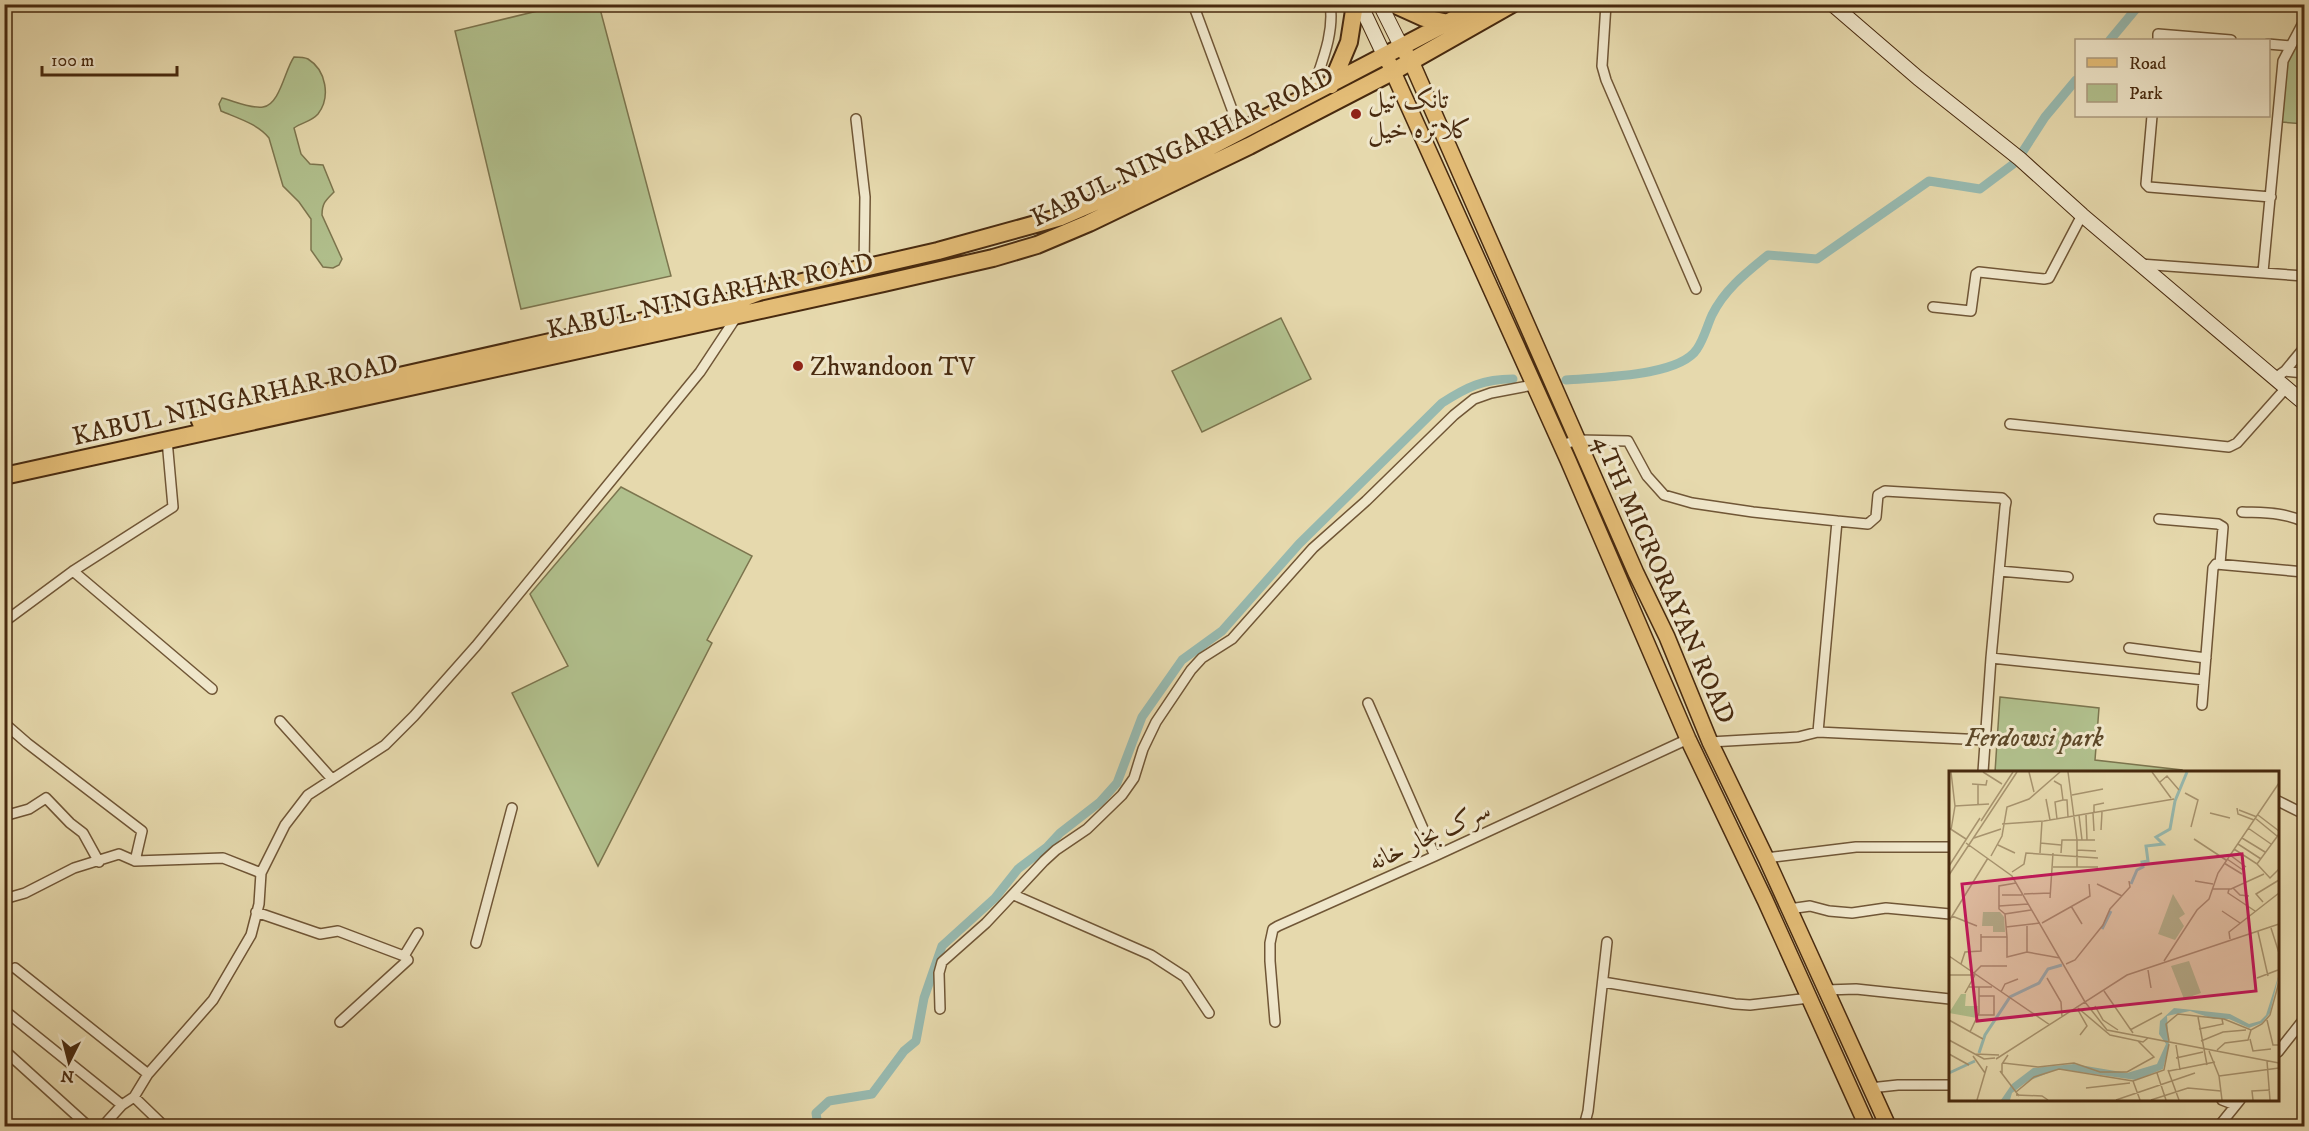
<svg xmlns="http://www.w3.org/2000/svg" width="2309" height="1131" font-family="'IM FELL DW Pica',Amiri,serif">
<rect width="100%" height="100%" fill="#e6d9ad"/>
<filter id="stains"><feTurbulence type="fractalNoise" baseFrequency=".00333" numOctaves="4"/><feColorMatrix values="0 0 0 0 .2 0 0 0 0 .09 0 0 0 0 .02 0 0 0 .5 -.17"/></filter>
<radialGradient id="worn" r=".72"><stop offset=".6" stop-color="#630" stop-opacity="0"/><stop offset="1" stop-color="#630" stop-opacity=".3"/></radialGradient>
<path fill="#b1c08d" stroke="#7c754e" stroke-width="1.5" d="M562 5H599L671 276 521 309 455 31Z
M2304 26V124L2281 122 2287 60Z
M294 57C298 57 304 57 308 59 326 70 331 97 318 114 311 122 302 122 294 128L301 154 310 164 323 165 334 192C326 200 322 203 322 215L342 259 339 265 333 268 323 267 311 250V219L299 202 283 186 269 138C258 124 237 118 221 111L219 104 222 98C234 101 251 109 263 107 280 105 285 69 294 57Z
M1281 318 1311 379 1202 432 1172 371Z
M621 487 752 556 707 640 712 643 598 866 512 693 568 666 530 594Z
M2000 697 2099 708 2095 760 2182 770V772H1995Z"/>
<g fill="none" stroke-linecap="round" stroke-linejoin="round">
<path stroke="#97b9af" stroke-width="9" d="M2110 40 2140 4
M1566 380C1597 377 1679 377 1697 349 1704 339 1707 326 1712 315 1725 289 1746 273 1768 255L1817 259 1929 181 1980 189 2016 162 2045 117 2076 80
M818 1126 816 1113 829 1101 872 1094 904 1051 916 1041 924 998 942 946 995 898 1018 869 1047 847 1060 833 1100 802 1117 783 1142 717 1182 660 1222 631 1299 544 1442 403C1467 387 1483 379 1513 379"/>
<defs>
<path id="street" d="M1193 4 1240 131
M1451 4 1468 12
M1606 4 1602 66 1606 80 1696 289
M2158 40V34L2231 40
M2268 44 2291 46
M1311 95C1320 66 1335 34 1330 4
M2152 116 2146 184 2149 187 2271 197
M856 119 865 197 864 269
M2140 264 2304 276
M2263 272 2283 61 2304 21
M1933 307 1971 311 1976 274 1979 272 2044 279 2049 278 2082 215
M2285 371 2304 373
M2275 378 2285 371 2304 348
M2010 424 2229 447 2237 443 2286 388
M1561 445 1578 440 1628 441 1647 476 1664 495 1692 503 1753 512 1837 521 1818 732
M2242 512C2263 513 2285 512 2304 522
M2159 519 2218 524 2223 527 2220 564
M1837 521 1868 524 1876 517 1878 495 1885 491 2002 498 2006 502 2005 507 1991 658
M73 571 212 689
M1999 571 2068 577
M4 622 73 571 173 507 167 440
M2129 648 2206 658
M1368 703 1435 856
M2202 705 2213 568 2216 564 2304 572
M280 721 332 779
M4 723 27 743 142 831 135 861
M1710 742 1798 737 1818 732 1985 740
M1983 772 1991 658 2204 680
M2278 801 2304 814
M4 816 29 809 46 798 70 823 83 833 99 862
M1766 858 1856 847H1950
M1014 895 1151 955 1185 977 1209 1013
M4 899 25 893 74 868 119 854 135 861 223 858 261 873
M1789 909 1810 906 1829 911 1852 913 1886 908 1950 914
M256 912 320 934 338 931 404 956
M476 943 512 808
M15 968 148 1074
M1603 982 1735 1004 1750 1005 1809 998
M1826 990 1856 989 1950 999
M940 1009 939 973 942 962 986 923 1044 861 1056 850 1087 829 1122 795 1134 778 1143 749 1156 722 1191 670 1202 658 1232 639 1313 548 1366 501 1454 415 1474 399 1491 393 1533 385
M4 1010 122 1105
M340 1022 408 960 404 956 418 933
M1275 1022 1270 961V943L1273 929 1278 926 1435 856 1688 739
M4 1050 88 1126
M2278 1052 2304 1019
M1870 1088 1898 1085H1950
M134 1097 164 1126
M2222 1100 2235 1105
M103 1126 122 1105 134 1097 148 1074 213 1000 251 935 259 904 261 873 285 825 308 795 385 745 414 716 476 646 700 372 737 316
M1584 1126 1588 1111 1607 942
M2219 1126 2240 1100"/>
<path id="secondary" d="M1360 4 1385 57
M1380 4 1402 48
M1832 4 1918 78 2020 159 2082 215 2304 403"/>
<path id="primary" d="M1402 48 1411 61 1636 573 1667 637 1710 742 1766 858 1888 1126
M1389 63 1568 460 1688 739 1765 900 1867 1126"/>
<path id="highway" d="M1393 4 1424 18 1449 23
M1331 85 1349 42 1355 4
M200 421 741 299 759 292 938 251 1061 217 1147 180 1483 4
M4 476 884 283 993 258 1037 245 1089 223 1249 146 1394 71 1512 4"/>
</defs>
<use href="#street" stroke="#705636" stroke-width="12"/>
<use href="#secondary" stroke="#482a0f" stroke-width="16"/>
<use href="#primary" stroke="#482a0f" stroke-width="18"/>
<use href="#highway" stroke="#482a0f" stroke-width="20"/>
<use href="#street" stroke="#efe6ca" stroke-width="9"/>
<use href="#secondary" stroke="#efe6ca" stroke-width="14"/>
<use href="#primary" stroke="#e3bc76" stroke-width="15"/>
<use href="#highway" stroke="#e3bc76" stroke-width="16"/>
</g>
<g fill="#8f2418" stroke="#efe6ca" stroke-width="2">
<circle cx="1356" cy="114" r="6"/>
<circle cx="798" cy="366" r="6"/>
</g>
<g text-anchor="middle" stroke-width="6" stroke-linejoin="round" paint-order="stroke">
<g font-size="26" fill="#482a0f" stroke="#efe6ca" text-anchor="start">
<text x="1368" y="108">تانک تیل<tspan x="1368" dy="30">کلاتره خیل</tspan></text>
<text x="810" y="375">Zhwandoon TV</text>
</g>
<g font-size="26" fill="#482a0f" stroke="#efe6ca">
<text transform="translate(1182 146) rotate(-26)" y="9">KABUL NINGARHAR ROAD</text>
<text transform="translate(710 295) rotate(-12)" y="9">KABUL NINGARHAR ROAD</text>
<text transform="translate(235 399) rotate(-13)" y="9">KABUL NINGARHAR ROAD</text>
<text transform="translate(1665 579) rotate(66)" y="9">4TH MICRORAYAN ROAD</text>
<text transform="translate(1429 835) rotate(-25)" y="9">سرک بخار خانه</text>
</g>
<g font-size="26" font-style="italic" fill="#5d4828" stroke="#efe6ca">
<text x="2034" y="746">Ferdowsi park</text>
</g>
</g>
<g transform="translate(1949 771)">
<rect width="330" height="330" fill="#e6d9ad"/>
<path d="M224 123 236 143 230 147 235 155 226 169 209 163ZM34 141H51L55 146 56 161H44V155H33ZM240 190 252 222 235 228 222 195ZM12 223H17L16 235H29L28 247 0 242Z" fill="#b1c08d"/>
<path d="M330 203 321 242 313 252 300 257 280 248H265L241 240 218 245 220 275 214 298 187 309 109 298 79 310 63 322 61 329H52L63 313 84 297 125 293 178 302 208 293 217 273 210 263 211 250 225 237 281 243 300 253 311 250 317 244Z" fill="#97b9af"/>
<path fill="none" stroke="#97b9af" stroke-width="3" d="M182 113 188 99 194 96 193 91 199 90 197 75 214 73 207 66 221 58 226 30 238 1M153 158 162 140M30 282 36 264 61 226 90 212 99 198 113 194M0 302 26 290"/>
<path fill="none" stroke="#a7936e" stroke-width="1.5" d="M2 1 6 35 40 33M34 1 53 13M80 1 85 21M203 1 222 27M105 10 112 14 114 29M211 11 218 5 230 19M23 13 37 14 38 9M29 14V33M236 22 249 29 242 56M123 24 154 18M97 28 101 49M288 37 289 43 305 49M290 39 308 46M144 42 145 60M145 42V34L155 32M261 42 281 47M130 44 133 69M137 44 138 69M309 44 330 60M306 47 328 65M108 48 106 31 114 29H118L119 46M32 50 64 1M53 53 95 50 225 28M0 57 17 68M299 57 322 73M2 59 6 35M152 59 153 41M25 67 52 58M293 67 316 81M245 68 277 89M17 72 63 105 136 231 158 259 330 292M91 72 112 74M289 73 312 88M49 74 66 82M285 78 308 93 330 63M128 79 147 80M91 82 93 50M112 82 113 69H128L119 1M281 84 297 96M42 85 53 65 58 36 80 28 111 1M278 88 294 99M275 92 293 103M308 93 321 107 330 98M0 95 31 47M104 96H149M128 96V69H146M63 101 75 93 77 82 149 87M0 104 68 1M246 110 264 113M148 113 173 125M284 117 291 124 300 125M264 118H282L315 103M280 118 279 122 306 140M75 123 101 122M53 124H73M101 127 104 82M314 131 307 123 330 109M50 135 79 133M122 135 133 153M273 140 291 152M56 143 50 138V115L67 112M3 145 28 155M0 150 39 87M93 152 141 125 140 113M78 155V181L111 187M57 156 91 152M322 157 330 182M309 161 319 205M32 166H58L56 143 82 139M58 166V186L78 181M281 168 280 161 330 122M0 185 101 254M215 190 248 139 260 128 269 102 330 12M12 193 16 181 32 180V163M117 193 126 189 154 154 161 138 181 116 180 110M199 199 202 217M25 202 32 195H58M0 204H26M98 207 112 231 113 246M308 207 329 199M20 216H43M155 220 184 262M52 221 56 213 69 208M16 222 26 204M146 235 154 249 169 259M129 237 161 264 194 271 199 267M129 239 138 255 131 264M29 244H45V225H30M249 246 258 294M0 249 34 268M318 249 324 274H330M250 258 274 253 273 248M181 259 213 242M21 261 30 242V216M301 268 304 280 322 278M0 269 35 288 46 287M220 270 217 253 229 243 275 248 302 259 313 253 321 244 330 211M252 270 274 261 297 259M227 274 231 299M268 279 276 272 299 269 302 259M260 280 270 305 273 329M0 283 20 294M26 283 50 284M24 285 36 302M227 287 254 281M47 288 178 204 330 153M318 290 321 329M54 292 89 296 125 292 151 301H178L205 286 189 270M219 299 230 329M51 300 70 325M220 300 266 291M208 302 217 329M53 303V293L59 284M270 305 330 297M184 310 191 329M137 317 181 312M67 321 85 306 110 298 184 310 215 299 220 273M67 324 93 325 99 329M28 329 38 295M167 329 246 302M202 329 239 317 272 320M304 329 303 320 321 319"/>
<path fill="#c2185b" fill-opacity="0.15" stroke="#c2185b" stroke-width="3" d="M293 83 307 220 28 250 13 113Z"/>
<rect width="330" height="330" fill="none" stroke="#482a0f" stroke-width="3"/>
</g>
<rect width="2309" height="1131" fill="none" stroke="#e6d9ad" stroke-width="24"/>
<rect x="6" y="6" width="2297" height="1119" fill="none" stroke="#482a0f" stroke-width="3"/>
<rect x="12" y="12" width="2285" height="1107" fill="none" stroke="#482a0f" stroke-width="1.5"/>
<rect x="2075" y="39" width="195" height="78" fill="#efe6ca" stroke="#ac9b7f" stroke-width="1.5"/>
<rect x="2087" y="58" width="30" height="9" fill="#e3bc76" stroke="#ac9b7f" stroke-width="1.5"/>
<text x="2129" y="69" font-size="18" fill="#482a0f">Road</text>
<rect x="2087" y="84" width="30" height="18" fill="#b1c08d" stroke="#ac9b7f" stroke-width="1.5"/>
<text x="2129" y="99" font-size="18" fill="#482a0f">Park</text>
<g transform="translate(69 1062) rotate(186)" stroke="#efe6ca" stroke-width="4.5" paint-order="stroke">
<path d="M0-4.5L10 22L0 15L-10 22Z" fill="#482a0f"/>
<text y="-9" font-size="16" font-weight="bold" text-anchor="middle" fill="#482a0f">N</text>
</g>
<path d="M42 66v9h135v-9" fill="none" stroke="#482a0f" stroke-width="3"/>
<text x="51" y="66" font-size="18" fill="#482a0f" stroke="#efe6ca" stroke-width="4.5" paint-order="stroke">100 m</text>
<rect width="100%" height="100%" filter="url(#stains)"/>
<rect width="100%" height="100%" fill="url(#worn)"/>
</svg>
